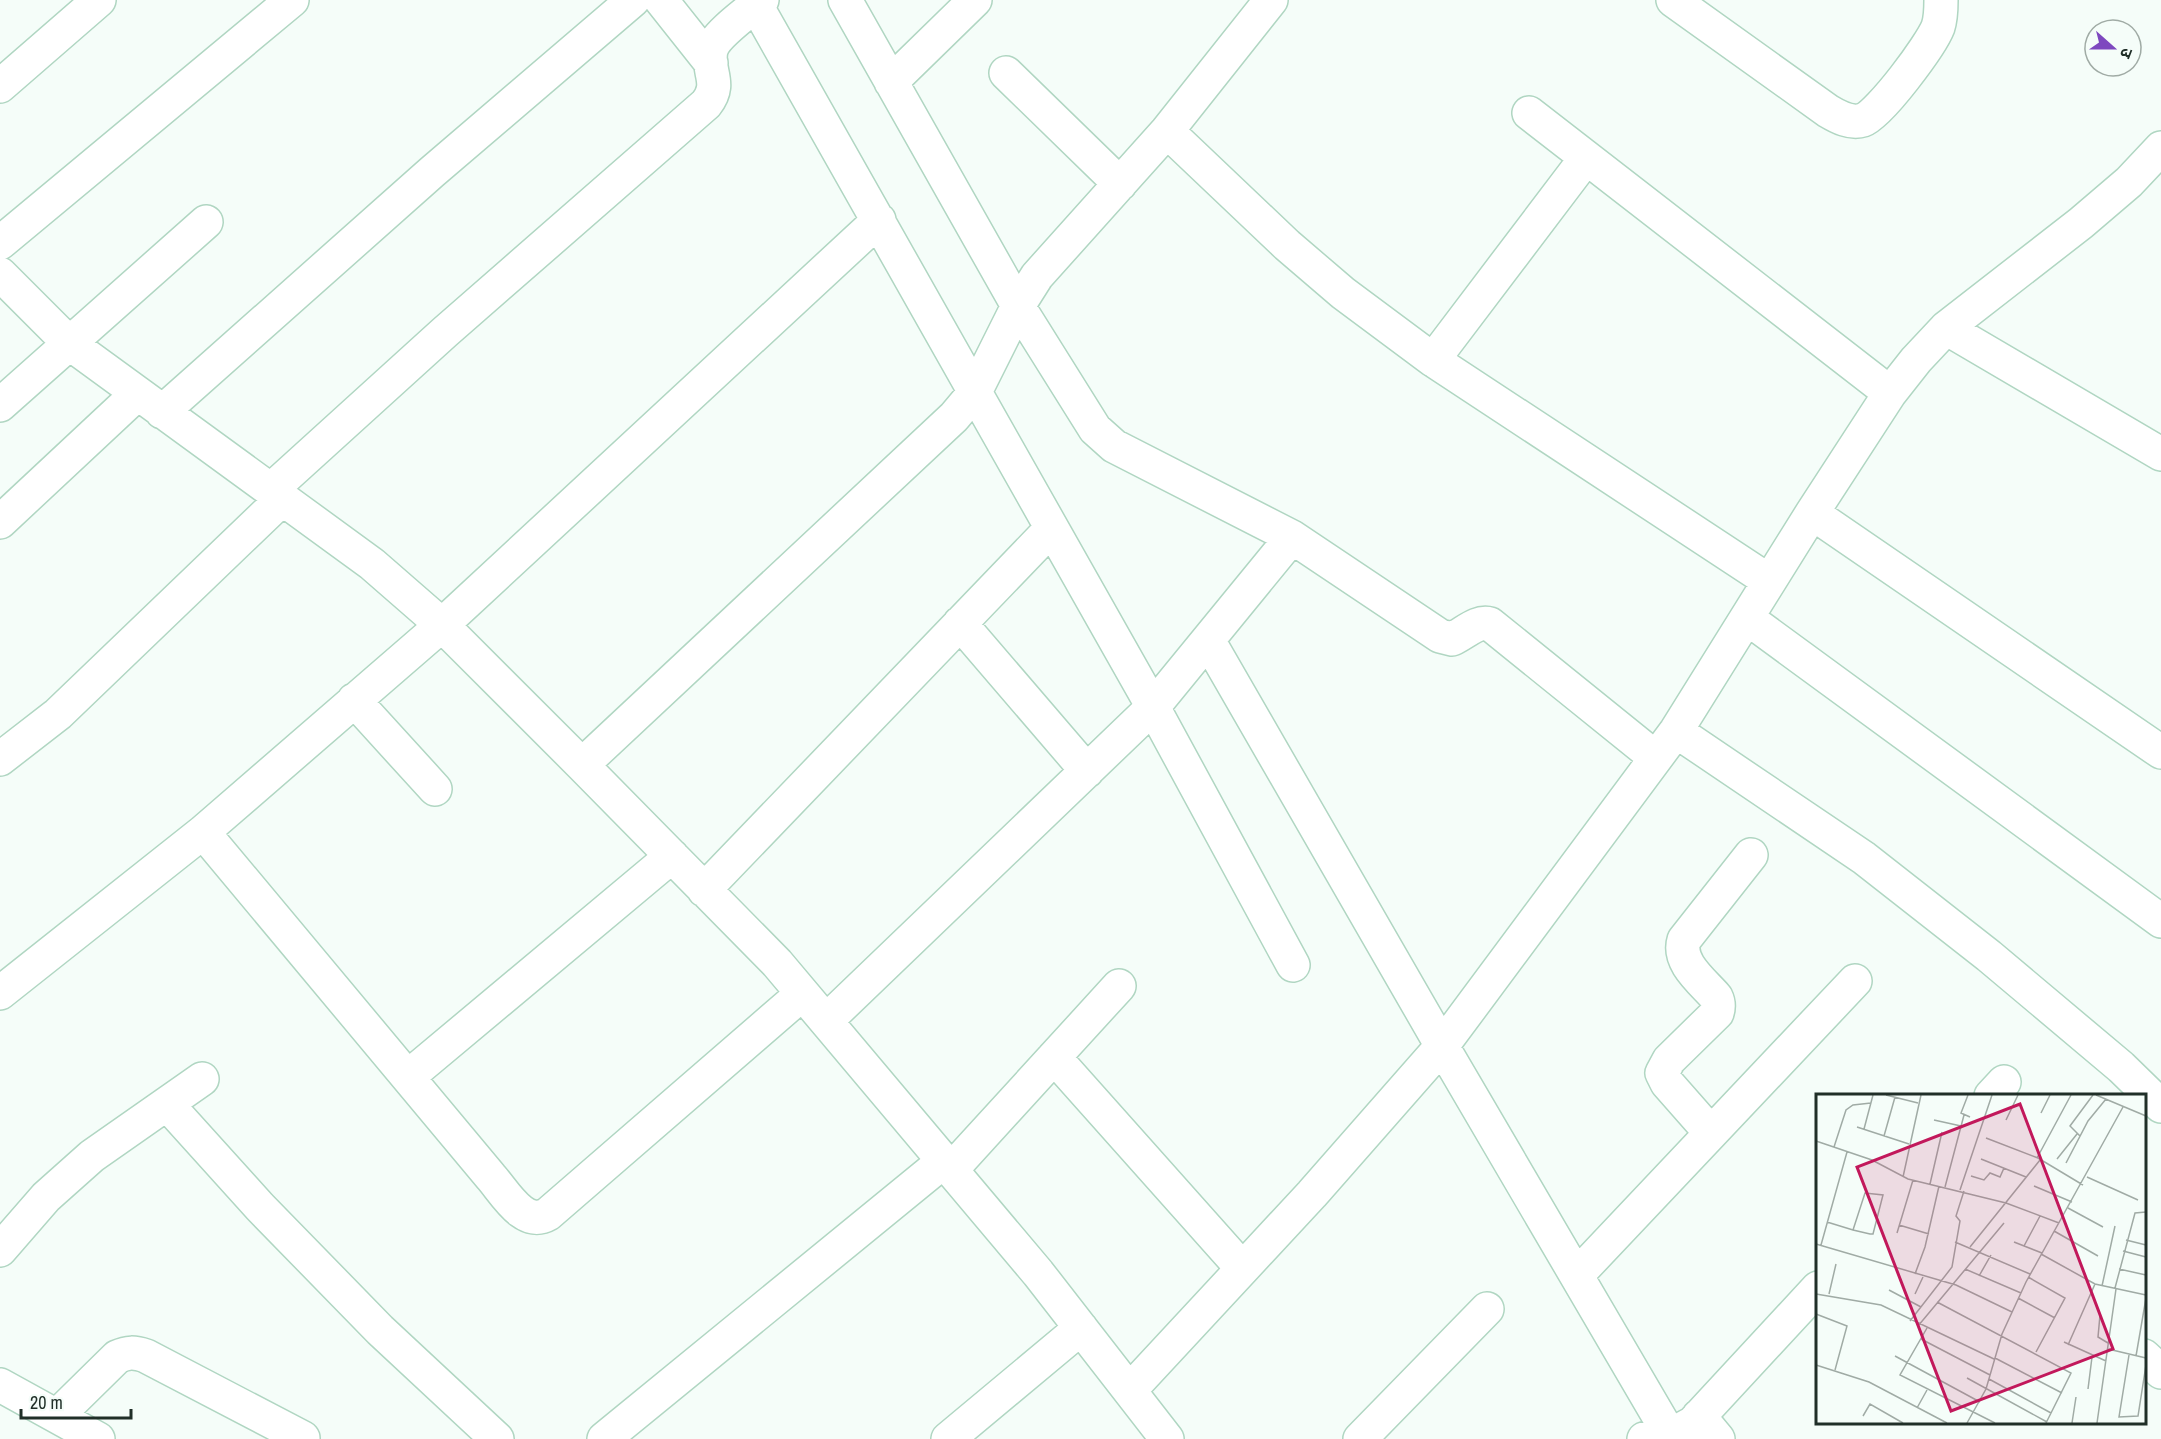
<svg xmlns="http://www.w3.org/2000/svg" width="2161" height="1439" font-family="'Archivo Narrow','Noto Sans Devanagari',sans-serif">
<rect width="100%" height="100%" fill="#f5fdf9"/>
<g fill="none" stroke-linecap="round" stroke-linejoin="round">
<defs>
<path id="minor" d="M661 0 711 63
M845 0 1018 306 1095 429 1114 446 1292 537 1440 636 1452 639C1464 634 1477 620 1490 624L1656 758
M1673 0 1828 111C1838 117 1851 124 1863 120 1880 114 1931 45 1938 27 1941 18 1941 10 1941 0
M756 5 1153 707 1293 965
M1006 73 1120 184
M891 82 975 0
M0 86 99 0
M1529 113 1890 393
M1167 131 1287 245 1343 293 1433 360 1769 581
M0 243 292 0
M0 274 69 343 372 564 442 625 582 765 777 963 1038 1273 1167 1439
M1946 328 2161 454
M1433 360 1586 158
M0 405 206 222
M162 412 432 172 633 0
M272 489 445 332 706 104C723 83 706 71 711 50 715 35 749 11 762 0
M1812 513 2161 752
M0 522 137 394
M1747 618 2161 921
M960 623 1087 771
M1208 640 1442 1046 1668 1432
M354 700 435 789
M1676 731 1864 858 1989 956 2121 1067 2161 1106
M0 759 58 714 283 498
M582 765 954 417 975 392 1018 306 1037 276 1167 131 1271 0
M203 832 491 1177C505 1193 524 1228 548 1214L802 994
M704 890 1051 529
M0 993 203 832 442 625 879 220
M826 1021 1153 707 1292 537
M1054 1057 1242 1268
M409 1076 672 856
M1991 1096 2004 1082
M167 1104 260 1207 380 1330 497 1439
M1711 1133 1667 1083 1662 1073 1669 1060 1717 1013C1719 1007 1719 1003 1716 997 1702 981 1677 962 1684 940L1751 855
M951 1170 1119 986
M0 1250 46 1197 92 1156 202 1079
M1577 1275 1855 981
M2144 1356 2161 1372
M0 1385 98 1439
M1130 1390 1312 1194 1442 1046 1676 731 1812 513 1890 393 1916 360 1946 328 2081 223 2129 182 2161 148
M57 1416 117 1357C128 1352 134 1352 146 1356L303 1438
M1699 1416 1718 1439
M604 1439 944 1161
M948 1439 1081 1328
M1360 1439 1487 1309
M1644 1439 1682 1429 1693 1423 1818 1288"/>
</defs>
<use href="#minor" stroke="#b0d6c2" stroke-width="36"/>
<use href="#minor" stroke="#fff" stroke-width="33"/>
</g>
<g transform="translate(1816 1094)">
<rect width="330" height="330" fill="#f5fdf9"/>
<path fill="none" stroke="#a0aba5" stroke-width="1.5" d="M70 1 102 9M152 1 145 19 154 23M280 1 330 22M225 19 234 1M118 26 145 32M190 26 202 1M41 33 93 50M48 35 57 1M68 42 79 3M264 42 254 32 277 1M170 44 222 64 267 91M0 47 56 66 92 85 190 109 243 129M18 53 30 16 37 11 55 9M221 64 255 1M165 65 210 83M241 65 261 40M250 69 272 27 290 5M155 82 168 86 174 79 184 83 188 74M87 83 105 1M271 83 322 106M114 90 126 38M218 92 256 108M129 93 148 21M144 96 176 1M252 114 287 133M11 128 37 136 54 140H57L67 101 49 99 37 136M83 131 113 140M238 137 282 162M81 139 97 86M310 146 330 151M139 148 214 180M198 148 226 159M0 150 140 191 196 218M5 151 31 58M208 152 224 122M154 153 224 66M307 157 330 163M225 160 279 190 330 201M149 175 205 199M303 175 330 181M99 180 109 153 123 92M163 182 175 161M212 183 249 204 220 258M286 192 299 132M299 194 319 119 330 118M73 196 105 213M0 200 65 211 178 265M13 200 20 170M99 200 107 183M202 204 239 224M121 208 255 279 230 329M0 220 31 232 19 276M284 221 282 243 292 249M94 227 136 173 144 127 140 122 148 97M102 232 188 129M111 234 84 281 179 329M105 245 174 281M248 248 290 267M252 251 279 190M292 255 330 264M313 261 303 323 322 322 330 271M79 262 164 308M320 262 330 204M179 264 246 299M0 271 53 288 131 329M151 284 231 328M173 285 235 319M272 295 276 263M101 314 111 296M47 322 54 310 87 329M151 329 170 295 186 240 210 188 307 13M256 329 260 303M281 329 300 195"/>
<path fill="#c2185b" fill-opacity="0.15" stroke="#c2185b" stroke-width="3" d="M204 10 297 255 135 317 41 73Z"/>
<rect width="330" height="330" fill="none" stroke="#202f28" stroke-width="3"/>
</g>
<g transform="translate(2113 48) rotate(111)"><circle r="28" fill="#f5fdf9" stroke="#a0aba5" stroke-width="1.5"/>
<path d="M0-4.5L10 22L0 15L-10 22Z" fill="#7e48bf"/>
<text y="-9" font-size="16" font-weight="bold" text-anchor="middle" fill="#202f28">उ</text>
</g>
<path d="M21 1409v9h110v-9" fill="none" stroke="#202f28" stroke-width="3"/>
<text x="30" y="1409" font-size="18" fill="#202f28" stroke="#f5fdf9" stroke-width="4.5" paint-order="stroke">20 m</text>
</svg>
